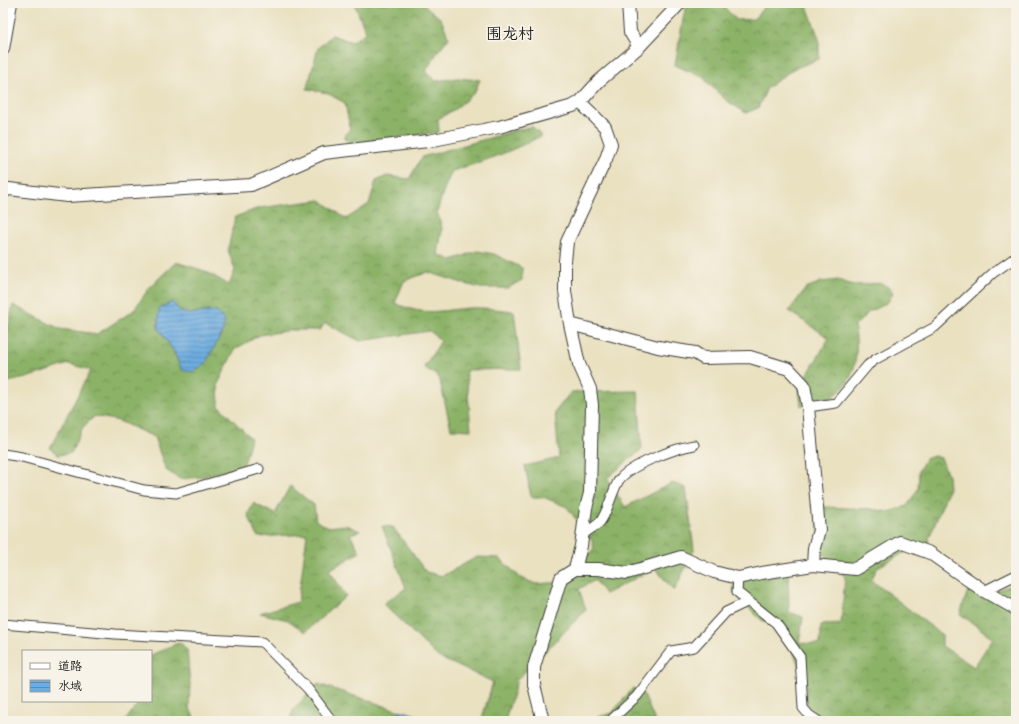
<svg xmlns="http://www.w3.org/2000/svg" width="1019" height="724" font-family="Itim,'LXGW WenKai TC',sans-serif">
<defs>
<pattern id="forest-crowns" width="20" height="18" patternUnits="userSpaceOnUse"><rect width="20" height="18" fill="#8cb268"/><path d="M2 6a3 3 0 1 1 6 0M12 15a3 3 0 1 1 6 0" fill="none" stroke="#729055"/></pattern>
<pattern id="water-rules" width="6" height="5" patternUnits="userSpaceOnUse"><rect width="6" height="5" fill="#6dace0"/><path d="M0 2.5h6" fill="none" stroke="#598bb5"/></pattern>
</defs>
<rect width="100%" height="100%" fill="#f7f3e8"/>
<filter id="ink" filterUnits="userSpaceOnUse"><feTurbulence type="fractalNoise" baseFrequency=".025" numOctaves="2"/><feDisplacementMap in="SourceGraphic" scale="8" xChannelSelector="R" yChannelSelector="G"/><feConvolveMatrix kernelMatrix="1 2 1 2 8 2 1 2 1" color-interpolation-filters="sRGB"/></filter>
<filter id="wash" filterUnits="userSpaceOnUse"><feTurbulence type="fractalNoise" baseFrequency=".012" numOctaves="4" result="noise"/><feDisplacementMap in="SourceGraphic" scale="16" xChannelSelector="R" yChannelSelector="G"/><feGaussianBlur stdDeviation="0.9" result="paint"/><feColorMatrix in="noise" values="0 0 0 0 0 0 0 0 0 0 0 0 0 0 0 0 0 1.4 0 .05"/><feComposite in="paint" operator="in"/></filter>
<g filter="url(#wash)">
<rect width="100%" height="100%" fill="#eae1c1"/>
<path fill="url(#forest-crowns)" stroke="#546742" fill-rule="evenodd" d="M354 3H422L441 19 449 38 438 51 426 71 436 81 457 78 480 80 474 93 455 109 438 119 439 132 351 144 344 138 350 128 345 103 327 93 307 89 318 48 332 35 352 42 366 32Z
M688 3H720L737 20 754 19 767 3H806L819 39V59L793 69 767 88 758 108 746 113 727 101 702 77 675 65 684 14Z
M532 126 541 136C512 151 483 162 452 171L443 192 437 212 442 228 438 255 452 260 477 251 494 254 522 268V280L508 288H480L462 283 428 272 404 281 395 303C425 317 440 310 470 308 485 307 500 310 514 311L521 369 466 370 471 430 451 429 439 377 424 367 441 341 430 331 360 341 325 323 320 330H293L260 335 235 349 218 384 219 406 251 438 244 464 235 468 201 477 180 479 166 470 154 437 119 421 95 416 83 427 71 453 58 455 50 448 91 370 69 364 26 378 3 383V352L13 305 60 329 97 334 133 311 150 287 176 262 205 271 229 285 235 270 228 250 235 217 259 208 321 200 346 219 369 204 376 181 387 176 409 179 422 157ZM172 302 181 312 188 314 216 311 182 370 174 352 158 327Z
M838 280C844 282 851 285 857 285 872 285 883 278 893 293L888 302 869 312 855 326C858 354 858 381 831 398 823 402 810 403 801 406L799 389 829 338 789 311 806 288 821 282Z
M638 391 642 449 607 478 625 507 672 483 686 488 694 550 674 591 655 568 605 594 595 580 579 589 586 610 517 680 505 721H481L493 682 438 657 383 604 406 588 382 526 393 527 426 572 442 576 477 557 499 558 521 578 536 584 565 582 594 548 592 541 567 507 543 497H531L525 466 559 458 555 412 571 392Z
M934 456 941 458 948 475 949 488 929 538 926 559 907 551 878 567 871 580 942 635V646L974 667 993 638 960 614 968 590 984 596 1016 583V721H804L806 713V685L786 632 761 620 733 592 736 574 788 562 789 612 803 617 799 643 820 644 821 625 841 624 845 577 821 551 815 504 826 507 871 509 889 512 907 506 918 489 919 470 925 459Z
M290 486 314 505 316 521 329 527 346 525 360 531 350 534 360 552 329 570 346 596 305 632 288 620 260 613 298 602 307 534 258 537 248 515 253 503 275 514Z
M180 642 187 650 190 684 189 707 196 721H125L140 701H151V655Z
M318 684 400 711V721H289L294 709Z
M633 688 644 695 655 721H584L612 713Z"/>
<path fill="url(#water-rules)" stroke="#44647e" d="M172 302 181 312 188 314 216 311 225 321 222 333 205 364 192 372 182 370 174 352 158 327 159 309Z
M400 710 438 721H400Z"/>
</g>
<g filter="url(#ink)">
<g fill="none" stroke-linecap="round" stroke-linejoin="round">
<defs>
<path id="street" d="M808 407 836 403 868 365 876 359 935 327 993 273 1016 257
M3 454 22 457 144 490 176 493 259 469
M583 535C588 530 595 527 600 522 608 512 612 491 619 480 630 465 676 448 694 445
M738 578 737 592 776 623 800 657 803 708 809 715 818 721
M984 591 1016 575
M3 624 115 634 262 642 308 689 332 721
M610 721 637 696 671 651 694 647 726 612 749 601"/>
<path id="secondary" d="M628 3 630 32 639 47
M3 49 11 3
M3 192 9 189 67 196 251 185 324 153 428 141 499 127 573 106 580 102 599 81 639 47 670 14 680 3
M570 324 565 291V261L567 242 606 159 611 144 605 127 580 102
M575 569 581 546 586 508 590 493 592 405 590 389 579 364 570 324 658 347 695 353 703 358 750 357 789 369 804 385 808 407 819 530 814 548 813 565
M543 721 534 685V667L561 578 575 569H598L627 573 681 557 714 572 738 578 762 573 813 565 855 569 900 542 930 553 984 591 1016 609"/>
</defs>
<use href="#street" stroke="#3b3a35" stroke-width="11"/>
<use href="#secondary" stroke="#3b3a35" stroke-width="14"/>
<use href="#street" stroke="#fff" stroke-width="9"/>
<use href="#secondary" stroke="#fff" stroke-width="12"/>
</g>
</g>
<g text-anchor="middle" stroke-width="3.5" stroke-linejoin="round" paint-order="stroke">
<g font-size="16" fill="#1c1c1c" stroke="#f7f3e8">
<text x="510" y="39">围龙村</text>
</g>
</g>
<rect width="1019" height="724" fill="none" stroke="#f7f3e8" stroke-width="16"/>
<rect x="22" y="650" width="130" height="52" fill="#f7f3e8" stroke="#9f9d96"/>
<rect x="30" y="663" width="20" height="6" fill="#ffffff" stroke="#9f9d96"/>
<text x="58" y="670" font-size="12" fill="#1c1c1c">道路</text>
<rect x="30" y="680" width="20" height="12" fill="url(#water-rules)" stroke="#9f9d96"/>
<text x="58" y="690" font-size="12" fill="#1c1c1c">水域</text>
</svg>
